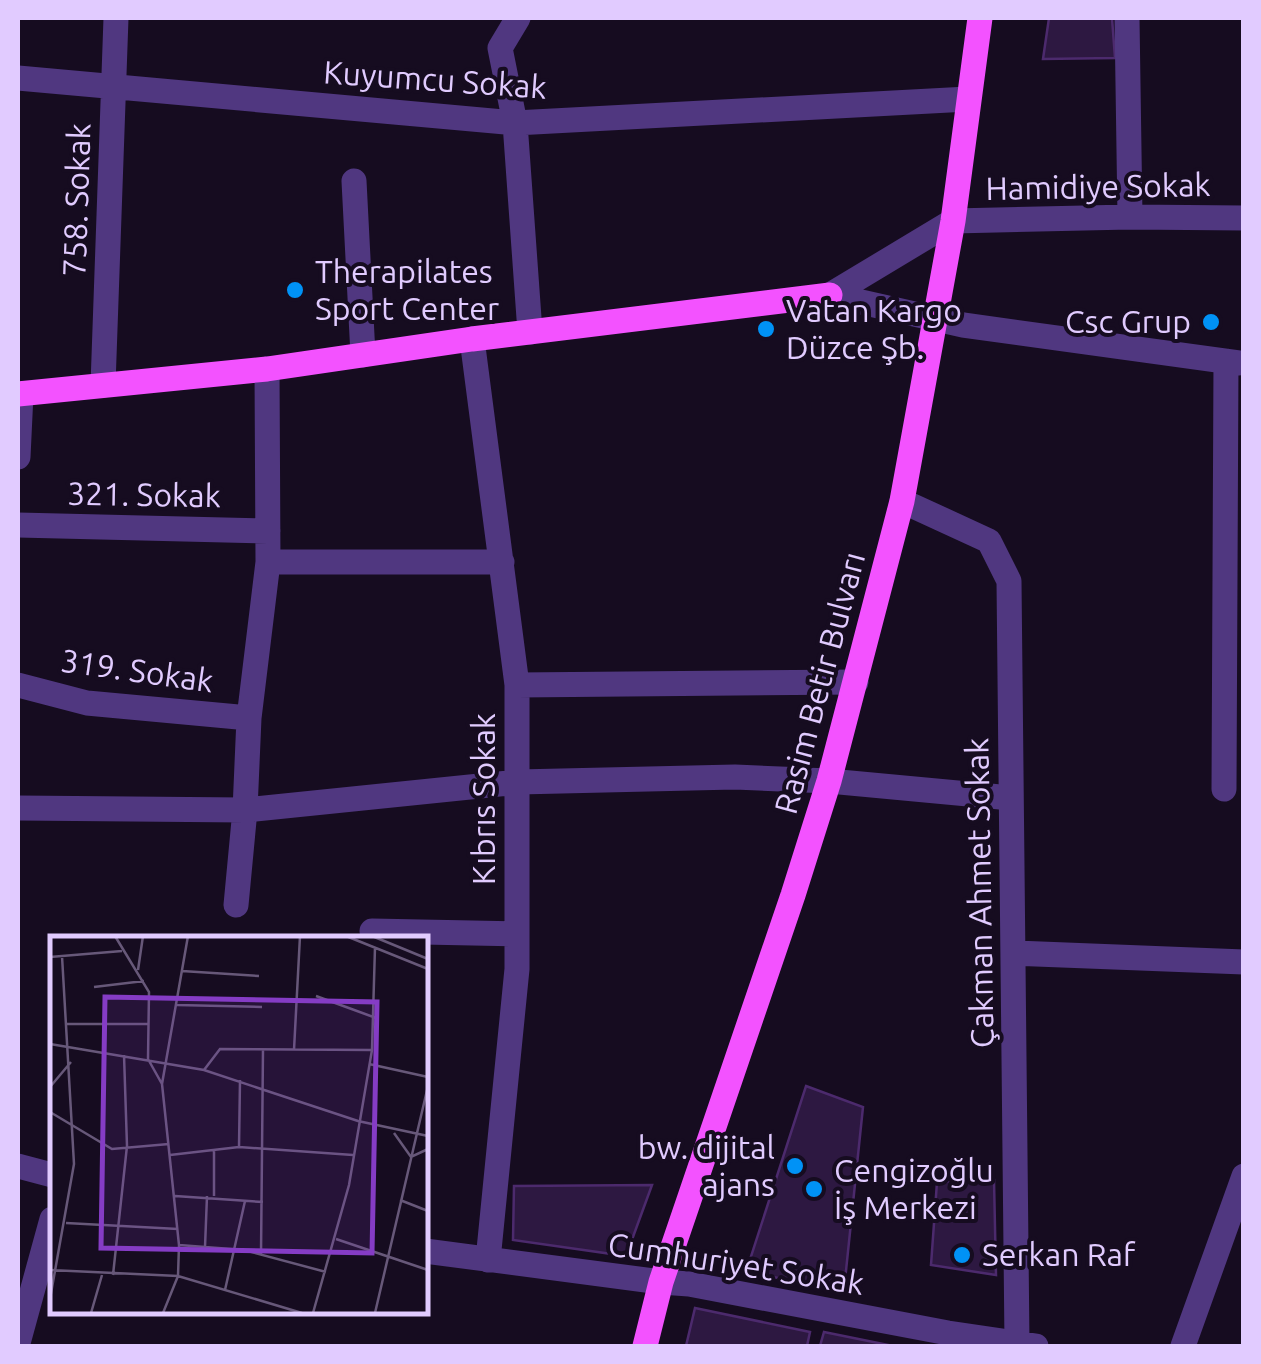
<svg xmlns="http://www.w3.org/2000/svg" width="1261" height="1364" font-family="Ubuntu,sans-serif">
<rect width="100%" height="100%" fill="#160c20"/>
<path fill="#2d1841" stroke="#4c2a6d" stroke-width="2.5" d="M1049 18H1112L1115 58 1043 59Z
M806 1086 863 1107 844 1290 746 1272Z
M994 1180 996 1275 931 1265 937 1182Z
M652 1185 626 1256 513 1240 514 1186Z
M695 1308 810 1332 807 1346H686Z
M824 1332 893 1346H820Z"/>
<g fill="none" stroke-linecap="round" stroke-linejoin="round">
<path stroke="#503780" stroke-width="25" d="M518 18 500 48 515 123 530 332
M1127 18 1130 217
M18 78 515 123 968 99
M354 181 363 355
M830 295 953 221 1130 217 1244 218
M830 295 963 325 1239 363
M472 339 517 685V969L488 1260
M103 385 116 18
M18 457 21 394
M902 501 989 541 1009 581 1017 1344
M18 525 268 531
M268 562H502
M18 685 87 703 249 718
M517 685 856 682
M1224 789 1226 361
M18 808 245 810 518 782 735 777 829 781 1011 798
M236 905 245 810 249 718 268 562 267 369
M372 931 517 934
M1013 953 1244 962
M18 1166 52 1175
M425 1251 661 1282 689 1284 948 1333 1036 1346
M18 1343 52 1219
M1183 1346 1244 1176"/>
<path stroke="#f352ff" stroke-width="25" d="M18 394 267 369 472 339 830 295
M645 1346 661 1282 793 895 829 781 902 501 953 221 980 18"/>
</g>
<g fill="#0092f6" stroke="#160c20" stroke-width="4">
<circle cx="295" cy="290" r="10"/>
<circle cx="1211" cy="322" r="10"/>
<circle cx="766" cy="329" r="10"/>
<circle cx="795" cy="1166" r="10"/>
<circle cx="814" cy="1189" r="10"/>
<circle cx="962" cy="1255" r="10"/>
</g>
<g text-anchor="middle" stroke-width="8" stroke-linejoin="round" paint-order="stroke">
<g font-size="32" fill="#e1cbff" stroke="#160c20">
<text transform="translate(435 80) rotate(4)" y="11">Kuyumcu Sokak</text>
<text transform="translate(1098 187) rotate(-1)" y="11">Hamidiye Sokak</text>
<text transform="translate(77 200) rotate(-88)" y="11">758. Sokak</text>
<text transform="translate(144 495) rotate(1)" y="11">321. Sokak</text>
<text transform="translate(137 671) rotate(8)" y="11">319. Sokak</text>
<text transform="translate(820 683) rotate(-75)" y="11">Rasim Betir Bulvarı</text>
<text transform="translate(484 799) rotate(-90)" y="11">Kıbrıs Sokak</text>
<text transform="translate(980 893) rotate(-91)" y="11">Çakman Ahmet Sokak</text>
<text transform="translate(736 1264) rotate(9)" y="11">Cumhuriyet Sokak</text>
</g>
<g font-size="32" fill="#e1cbff" stroke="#160c20" text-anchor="start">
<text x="315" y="283">Therapilates<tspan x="315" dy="37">Sport Center</tspan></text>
<text x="786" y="322">Vatan Kargo<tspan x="786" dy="37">Düzce Şb.</tspan></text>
<text x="1191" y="333" text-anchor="end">Csc Grup</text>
<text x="775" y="1159" text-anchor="end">bw. dijital<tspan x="775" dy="37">ajans</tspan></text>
<text x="834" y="1182">Cengizoğlu<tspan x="834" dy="37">İş Merkezi</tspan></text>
<text x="982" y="1266">Serkan Raf</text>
</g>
</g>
<g transform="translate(50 936)">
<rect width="378" height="378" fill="#160c20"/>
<path fill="none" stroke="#675879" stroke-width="2.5" d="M65 0 99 56 98 123 112 148M296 0 378 33M322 0 378 23M0 21 72 15M88 34 93 0M132 35 209 40M44 51 94 45M266 60 326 82M127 69 212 71M16 88H98M0 108 154 134 308 185 378 200M244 114 250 0M319 128 378 141M154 134 170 113 322 114M112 148 138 0M112 148 129 309 128 340 113 377M0 151 21 126M0 176 62 213 119 208M344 197 361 221 378 213M189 211 190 144M120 219 189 211 303 219M125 260 213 266M164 260V214M350 264 378 275M16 287 128 293M286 303 378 334M129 309 194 314 276 336M155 311 157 260M211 318 213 113M0 334 128 340 252 377M63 339 77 210 74 119M175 354 195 265M0 363 24 228 12 20M41 377 52 339M263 377 299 249 322 114 325 11M325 377 378 150"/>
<path fill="#853cc5" fill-opacity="0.15" stroke="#853cc5" stroke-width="5" d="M55 61 327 66 322 317 51 312Z"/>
<rect width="378" height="378" fill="none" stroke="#e1cbff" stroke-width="5"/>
</g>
<rect width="1261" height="1364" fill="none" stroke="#e1cbff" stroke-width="40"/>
</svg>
